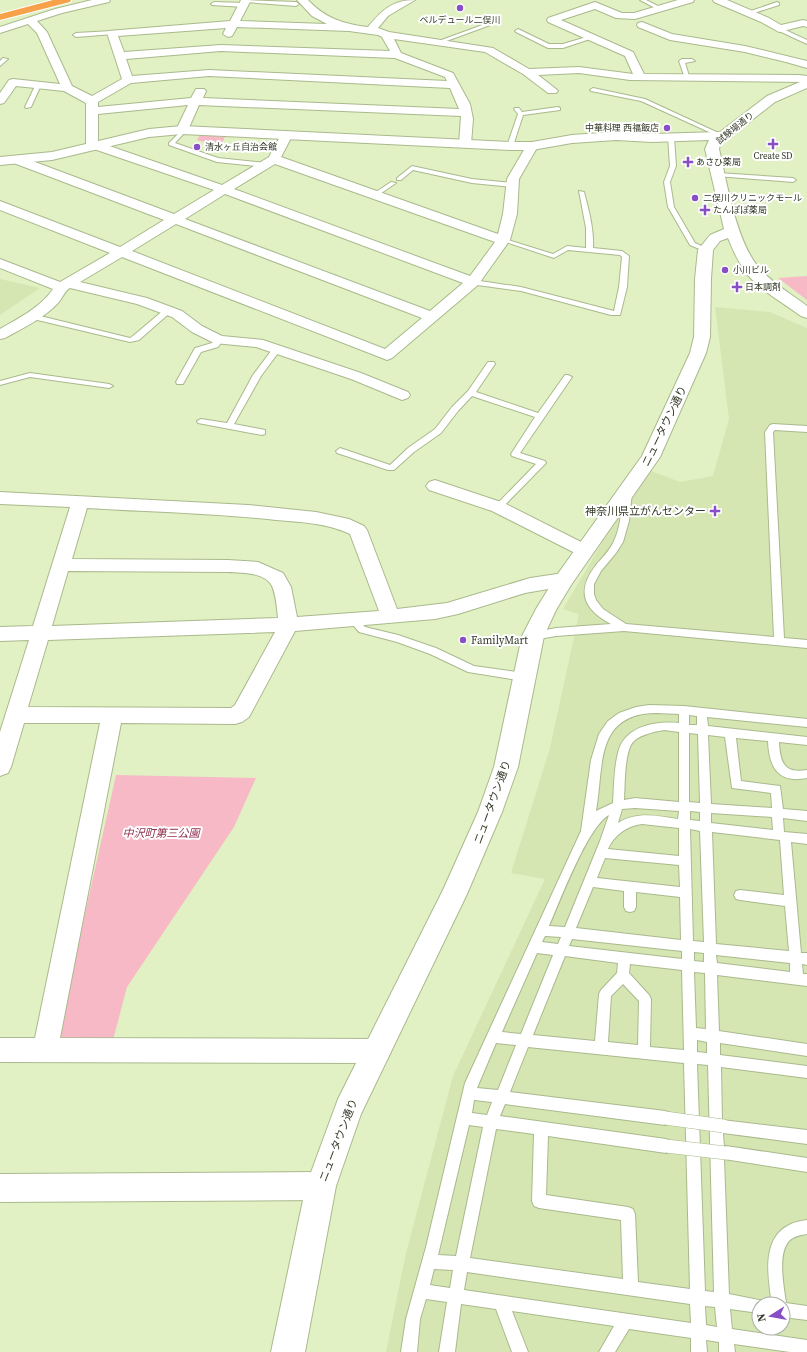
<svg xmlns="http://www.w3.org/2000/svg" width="807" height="1352" font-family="'Source Serif 4','Noto Sans JP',serif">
<rect width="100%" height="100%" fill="#e1f1c3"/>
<path fill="#d5e6b2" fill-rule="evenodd" d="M0 279 40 288 0 315Z
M715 307 770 312 807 328V1352H386L406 1253 453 1076 545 879 511 873 550 748 579 614 563 609 603 541 651 471 680 482 713 476 729 419ZM759 1304H783V1328H759Z"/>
<path fill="#f8b9c7" d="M200 135 225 137 220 147 197 140Z
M807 276V300L778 278Z
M116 775 256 778 234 827 127 987 113 1040 57 1039Z"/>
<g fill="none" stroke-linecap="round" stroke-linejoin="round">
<defs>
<path id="lane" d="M244 0 296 2 299 4 296 6 246 2Z
M640 0H646L664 9 659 10Z
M214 2 244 3 247 5 244 7 212 5 211 4Z
M777 2 779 3V5L748 15 745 13Z
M488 23 493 24 441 43 436 42Z
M779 27 807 40V44L777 30 776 29Z
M518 29 549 44H563L593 35 596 37 563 48H548L516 32 515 31Z
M112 31 114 32V34L76 37 73 35 76 33Z
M3 58 8 59 0 66V61Z
M682 59H692L695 61 685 63 690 79 685 78 679 61Z
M36 84 41 85 31 107 26 108 25 107Z
M593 88 645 99 725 136 720 137 641 101 591 91 590 90Z
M558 107 560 108V110L523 115 513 146 508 147 507 146 518 114 514 109 515 108H519L522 112Z
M184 128 187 130 175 143 218 158 265 163 268 165 265 167 217 162 169 145V143Z
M671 135 674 137 676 166 670 182 674 207 695 243 708 249V251H704L690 245 668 207 664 182 670 166 668 137Z
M412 166 472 179 512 183 515 185 512 187 472 183 413 170 401 180H397V178Z
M718 173 793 178 796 180 793 182 716 176 715 175Z
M391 182 396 183 377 196H373V194Z
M579 191 584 192C589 211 594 229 593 248L622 251 629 256 627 287 620 315H611L521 291 470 284 469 282 473 280 521 287 614 311 619 287 622 257 620 255 568 250 554 258 500 240 505 239 553 254 567 246 586 248V228Z
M165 309H168L172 311 139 340 130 342 29 318 28 316 32 314 130 338 133 336Z
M216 338H222L223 340 218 347 201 352 183 384H177L176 382 195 348 212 343Z
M274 347H280L281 349 261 376 234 424 265 430V434L262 435 198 423 197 421 201 419 227 423 253 375Z
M488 362H494L495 364 476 392 538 413 565 375H568L572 377 520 453 545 461 546 463 501 509 498 510 494 507 536 464 512 456 511 454 535 417 472 396 458 411 441 433 414 452 394 470H388L337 453 336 451 340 448 390 465 408 448 435 429 452 407 468 391Z
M30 373 109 384 113 386 109 388 30 377 0 385V381Z
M773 424 807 426V432L775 430 773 432 784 638 807 640V648L624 631 556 636 533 640 530 639 528 636 530 633 556 628 611 624C583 609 576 591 596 565 602 558 609 551 613 543 621 528 621 509 624 492L628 489 632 492 629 521 623 542 616 553 601 571 594 584V594L596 600 603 609 626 624 774 637 765 432 770 425Z
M353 616 356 617 365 627 398 635 436 648 474 666 524 673 528 674 529 677 528 680 524 681 468 672 430 654 397 642 359 632 348 619Z
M649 705 684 706 807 719V727L707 717 708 726 807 737V745L779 742C780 762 784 774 807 770V778C777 784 769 766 768 741L736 738 741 781 780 786 783 809 807 811V821L783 818 784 832 807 834V844L791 842 801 953H807V965L802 964 803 974H807V986L717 975 719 1031 807 1044V1056L720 1043V1055L807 1066V1078L721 1067 722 1120 807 1130V1144L723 1133 724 1147 726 1146 807 1158V1172L724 1159 729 1294 764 1301 766 1304H759V1313L730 1309 732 1329 807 1340V1352H790L734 1344 735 1352H719V1342L706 1340 707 1352H691V1338L629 1329 615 1352H599L614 1326 512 1311 528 1352H512L496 1309 461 1304 455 1352H439L447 1302 426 1299 420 1319 417 1352H401L406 1319 426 1247 465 1083 581 831 591 760 599 734 608 721 619 713 636 707ZM657 713 679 714V723C655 721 624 726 618 753 614 768 614 786 613 803L596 811C604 767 594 713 657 713ZM689 715 697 716V725H689ZM664 730 679 732V802L635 798 624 800C625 786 624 750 634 741 642 734 654 732 664 730ZM689 733 698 734 700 803 689 802ZM708 735 725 737 732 788 771 793 772 808 711 804ZM635 808 679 811 678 819C657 816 637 811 618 823L622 809ZM690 811 700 812V821L690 820ZM711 813 772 817 773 830 711 823ZM609 815 600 841 565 927 549 926C560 901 588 826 609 815ZM642 824 679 828V856L608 849C614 835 627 826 642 824ZM690 829 700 831 704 942 693 941ZM712 832 780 840 784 895 740 890 736 891 734 895 736 899 740 900 785 906 789 951 716 944ZM605 858 679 865 680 887 597 878ZM593 887 624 891V907L626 911 630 912 634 911 636 907V892L680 897 681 940 576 928ZM545 936 561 937 558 944 542 942ZM572 939 682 951V959L569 946ZM694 952 704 953V962L694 961ZM537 953 553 955 521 1034 502 1032ZM716 955 790 963V972L717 963ZM565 956 618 963 617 973 601 990 599 994 595 1041 533 1035ZM630 964 682 970 684 1050 650 1047 651 999 649 995 629 973ZM694 972 705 973 706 1029 696 1028ZM623 984 639 1001 638 1045 608 1042 611 996ZM697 1040 707 1042V1053L697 1052ZM496 1043 516 1045 498 1090 477 1088ZM528 1047 684 1063 690 1289 638 1282 635 1214 633 1209 628 1207 546 1195 548 1136 666 1153 671 1151 673 1146 671 1141 666 1139 500 1116 505 1104 665 1125 670 1123 672 1118 670 1113 665 1111 510 1092ZM697 1064 708 1065 714 1292 705 1291ZM474 1100 492 1102 487 1115 472 1113ZM469 1125 483 1127 456 1256 438 1255ZM496 1129 534 1134 532 1201 534 1206 539 1208 621 1220 623 1279 470 1258ZM434 1269 453 1270 450 1288 430 1285ZM467 1272 690 1304 691 1323 464 1290ZM705 1306 715 1307 717 1327 706 1325Z
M807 1220V1234C801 1235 794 1236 789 1241 777 1254 784 1287 786 1303L807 1306V1320L783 1317V1304H772C768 1278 761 1239 789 1225 794 1222 801 1221 807 1220Z"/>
<path id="street" d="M92 0H110L109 2 62 13 37 21 47 32 72 86 92 96 122 79 107 33 108 31 230 21 241 0H251L240 21 327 24 312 16 297 0H308C325 18 343 24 368 27 381 11 392 0 415 0L388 16 378 28 389 32 493 48 529 69 579 67 633 74 625 56 548 22 547 20 548 18 595 2 622 13H634L678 0H694L693 2 635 19 616 18 595 9 561 20 633 52 644 74 799 75 807 76V82L630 80 579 73 538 75 556 89 558 91 556 93H548L523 74 485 52 394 39 401 53 453 73 470 104 473 119 471 144 469 147H461L459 144 461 116 199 105 188 130 186 133H178L176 130 188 105 98 114V142L222 185 269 157 282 133H290L292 136 281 157 498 234 503 214 507 179 528 143H536L538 146 519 179 517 214 510 240 478 285 392 358 387 360 382 358 122 257 80 282 147 298 182 311 202 326 222 336 263 340 361 373 408 392 410 395 408 398 402 400 351 379 256 347 214 343 192 332 172 317 137 304 70 288C64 291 63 298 58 303 44 318 23 328 5 338L0 339V329C19 318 41 307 53 289L0 268V259L60 282 110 253 0 210V201L120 247 164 220 11 162 9 159 11 156H19L174 214 214 190 88 147 86 144V103L64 91 16 86 4 103 0 104V93L9 80 13 79 60 84 37 33 28 24 0 33V27L55 9ZM237 27 349 31 378 35 382 37 390 51 221 45 124 52 118 36 226 28 223 34 228 37 232 36ZM221 51 395 58 445 77 447 81 209 70 132 76 126 59ZM209 76 450 88 459 109 203 98 206 91 204 89H196L191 98 98 107V102L131 83ZM275 164 495 242 470 276 234 189ZM225 194 463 283 430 311 185 219ZM176 224 422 318 385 349 132 251Z
M713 0H727L769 18 781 25 803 20 807 21V27L803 26 779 32 761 22 714 2Z
M642 22 672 34 745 46 807 61V68L786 62 745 52 670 40 638 27 637 25 638 23Z
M435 480 504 503 591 547 594 551 591 555 585 557 579 555 492 511 429 490 426 486 429 482Z
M0 492 248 505 316 512 349 519 364 526 367 530 397 609 447 603 530 578 564 573 571 575 573 580 571 585 525 593 458 614 435 619 295 631 249 717 242 722 235 724 121 723 60 1038 378 1039 387 1042 391 1051 387 1060 378 1063 0 1062V1038H35L100 723H24L11 767 8 773 0 776V732L29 640 0 641V627L33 626 70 507 0 504ZM87 508C150 512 213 513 276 520 301 522 327 523 350 534L379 611 297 617 291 587 283 573 258 562 228 560 72 559ZM68 571 228 572C242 573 265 572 272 586 276 595 277 608 278 618L52 626ZM275 632 235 705 231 708 28 707 48 640Z
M321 1172 331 1176 335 1186 331 1196 321 1200 0 1202V1174Z"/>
<path id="secondary" d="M807 79V88L775 102 720 145 719 149C727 183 736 241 759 268 772 283 791 294 807 306V318L801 316C783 303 761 291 747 274 739 263 733 251 728 238L720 241 713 250 711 279 710 337 706 353 660 457 571 585 556 610 544 636 518 767 502 812 467 894 361 1114 336 1186 305 1352H271L306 1186 338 1099 443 890 478 812 494 767 522 636 536 609 557 575 642 456 690 353 694 337 695 279 698 250 710 235 724 229 705 149 709 140 652 142 616 140 572 143 532 150H510L182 134 149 137 52 160 0 165V157L52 152 149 129 182 126 510 142H532L572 135 616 132 652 134 720 132 767 96Z"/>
<path id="highway" d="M53 0H71L70 2 0 20V14Z"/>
</defs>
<use href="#lane" stroke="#aab98d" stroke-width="2"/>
<use href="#street" stroke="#aab98d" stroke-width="2"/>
<use href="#secondary" stroke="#aab98d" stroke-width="2"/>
<use href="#highway" stroke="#fff" stroke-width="2"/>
<use href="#lane" fill="#fff" fill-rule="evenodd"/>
<use href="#street" fill="#fff" fill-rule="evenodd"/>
<use href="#secondary" fill="#fff" fill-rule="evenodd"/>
<use href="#highway" fill="#f7a24b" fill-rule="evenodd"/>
<defs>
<path id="lane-bridge" d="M665 1118 723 1126
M666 1146 726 1153"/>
</defs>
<use href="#lane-bridge" stroke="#aab98d" stroke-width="14" stroke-linecap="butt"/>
<use href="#lane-bridge" stroke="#fff" stroke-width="13"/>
</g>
<g fill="#884ec5" stroke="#fff" stroke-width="1.5">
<circle cx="460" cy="8" r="4"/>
<circle cx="667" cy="128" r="4"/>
<path d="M771 138h4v4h4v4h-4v4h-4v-4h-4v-4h4z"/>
<circle cx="197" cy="147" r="4"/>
<path d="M686 156h4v4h4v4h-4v4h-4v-4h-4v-4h4z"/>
<circle cx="695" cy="198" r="4"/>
<path d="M703 204h4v4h4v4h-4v4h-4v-4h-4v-4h4z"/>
<circle cx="725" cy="270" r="4"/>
<path d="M735 281h4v4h4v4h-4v4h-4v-4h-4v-4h4z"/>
<path d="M713 505h4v4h4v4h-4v4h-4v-4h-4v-4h4z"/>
<circle cx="463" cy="640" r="4"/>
</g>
<g text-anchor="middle" stroke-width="4" stroke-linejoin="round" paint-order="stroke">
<g font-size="9" fill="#333927" stroke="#fff" text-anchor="start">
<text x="460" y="23" text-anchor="middle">ベルデュール二俣川</text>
<text x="659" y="131" text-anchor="end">中華料理 西福飯店</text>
<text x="205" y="150">清水ヶ丘自治会館</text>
<text x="773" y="159" text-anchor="middle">Create SD</text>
<text x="696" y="165">あさひ薬局</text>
<text x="703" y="201">二俣川クリニックモール</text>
<text x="713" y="213">たんぽぽ薬局</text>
<text x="733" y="273">小川ビル</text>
<text x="745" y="290">日本調剤</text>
</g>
<g font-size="9" fill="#333927" stroke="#fff">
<text transform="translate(735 128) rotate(-39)" y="3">試験場通り</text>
</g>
<g font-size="11" fill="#333927" stroke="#fff">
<text transform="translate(664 426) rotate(-64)" y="4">ニュータウン通り</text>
<text transform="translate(492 802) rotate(-70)" y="4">ニュータウン通り</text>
<text transform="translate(338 1140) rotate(-69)" y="4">ニュータウン通り</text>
</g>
<g font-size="11" fill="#333927" stroke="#fff" text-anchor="end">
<text x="706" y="515">神奈川県立がんセンター</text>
<text x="471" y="644" text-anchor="start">FamilyMart</text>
</g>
<g font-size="11" font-style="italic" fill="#8e2f4e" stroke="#fff">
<text x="161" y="837">中沢町第三公園</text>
</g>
</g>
<g transform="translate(771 1316) rotate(259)"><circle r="19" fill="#ffffff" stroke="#adb0a9"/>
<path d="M0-3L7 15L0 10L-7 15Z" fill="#884ec5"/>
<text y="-6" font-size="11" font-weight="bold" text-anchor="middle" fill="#333927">N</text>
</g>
</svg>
